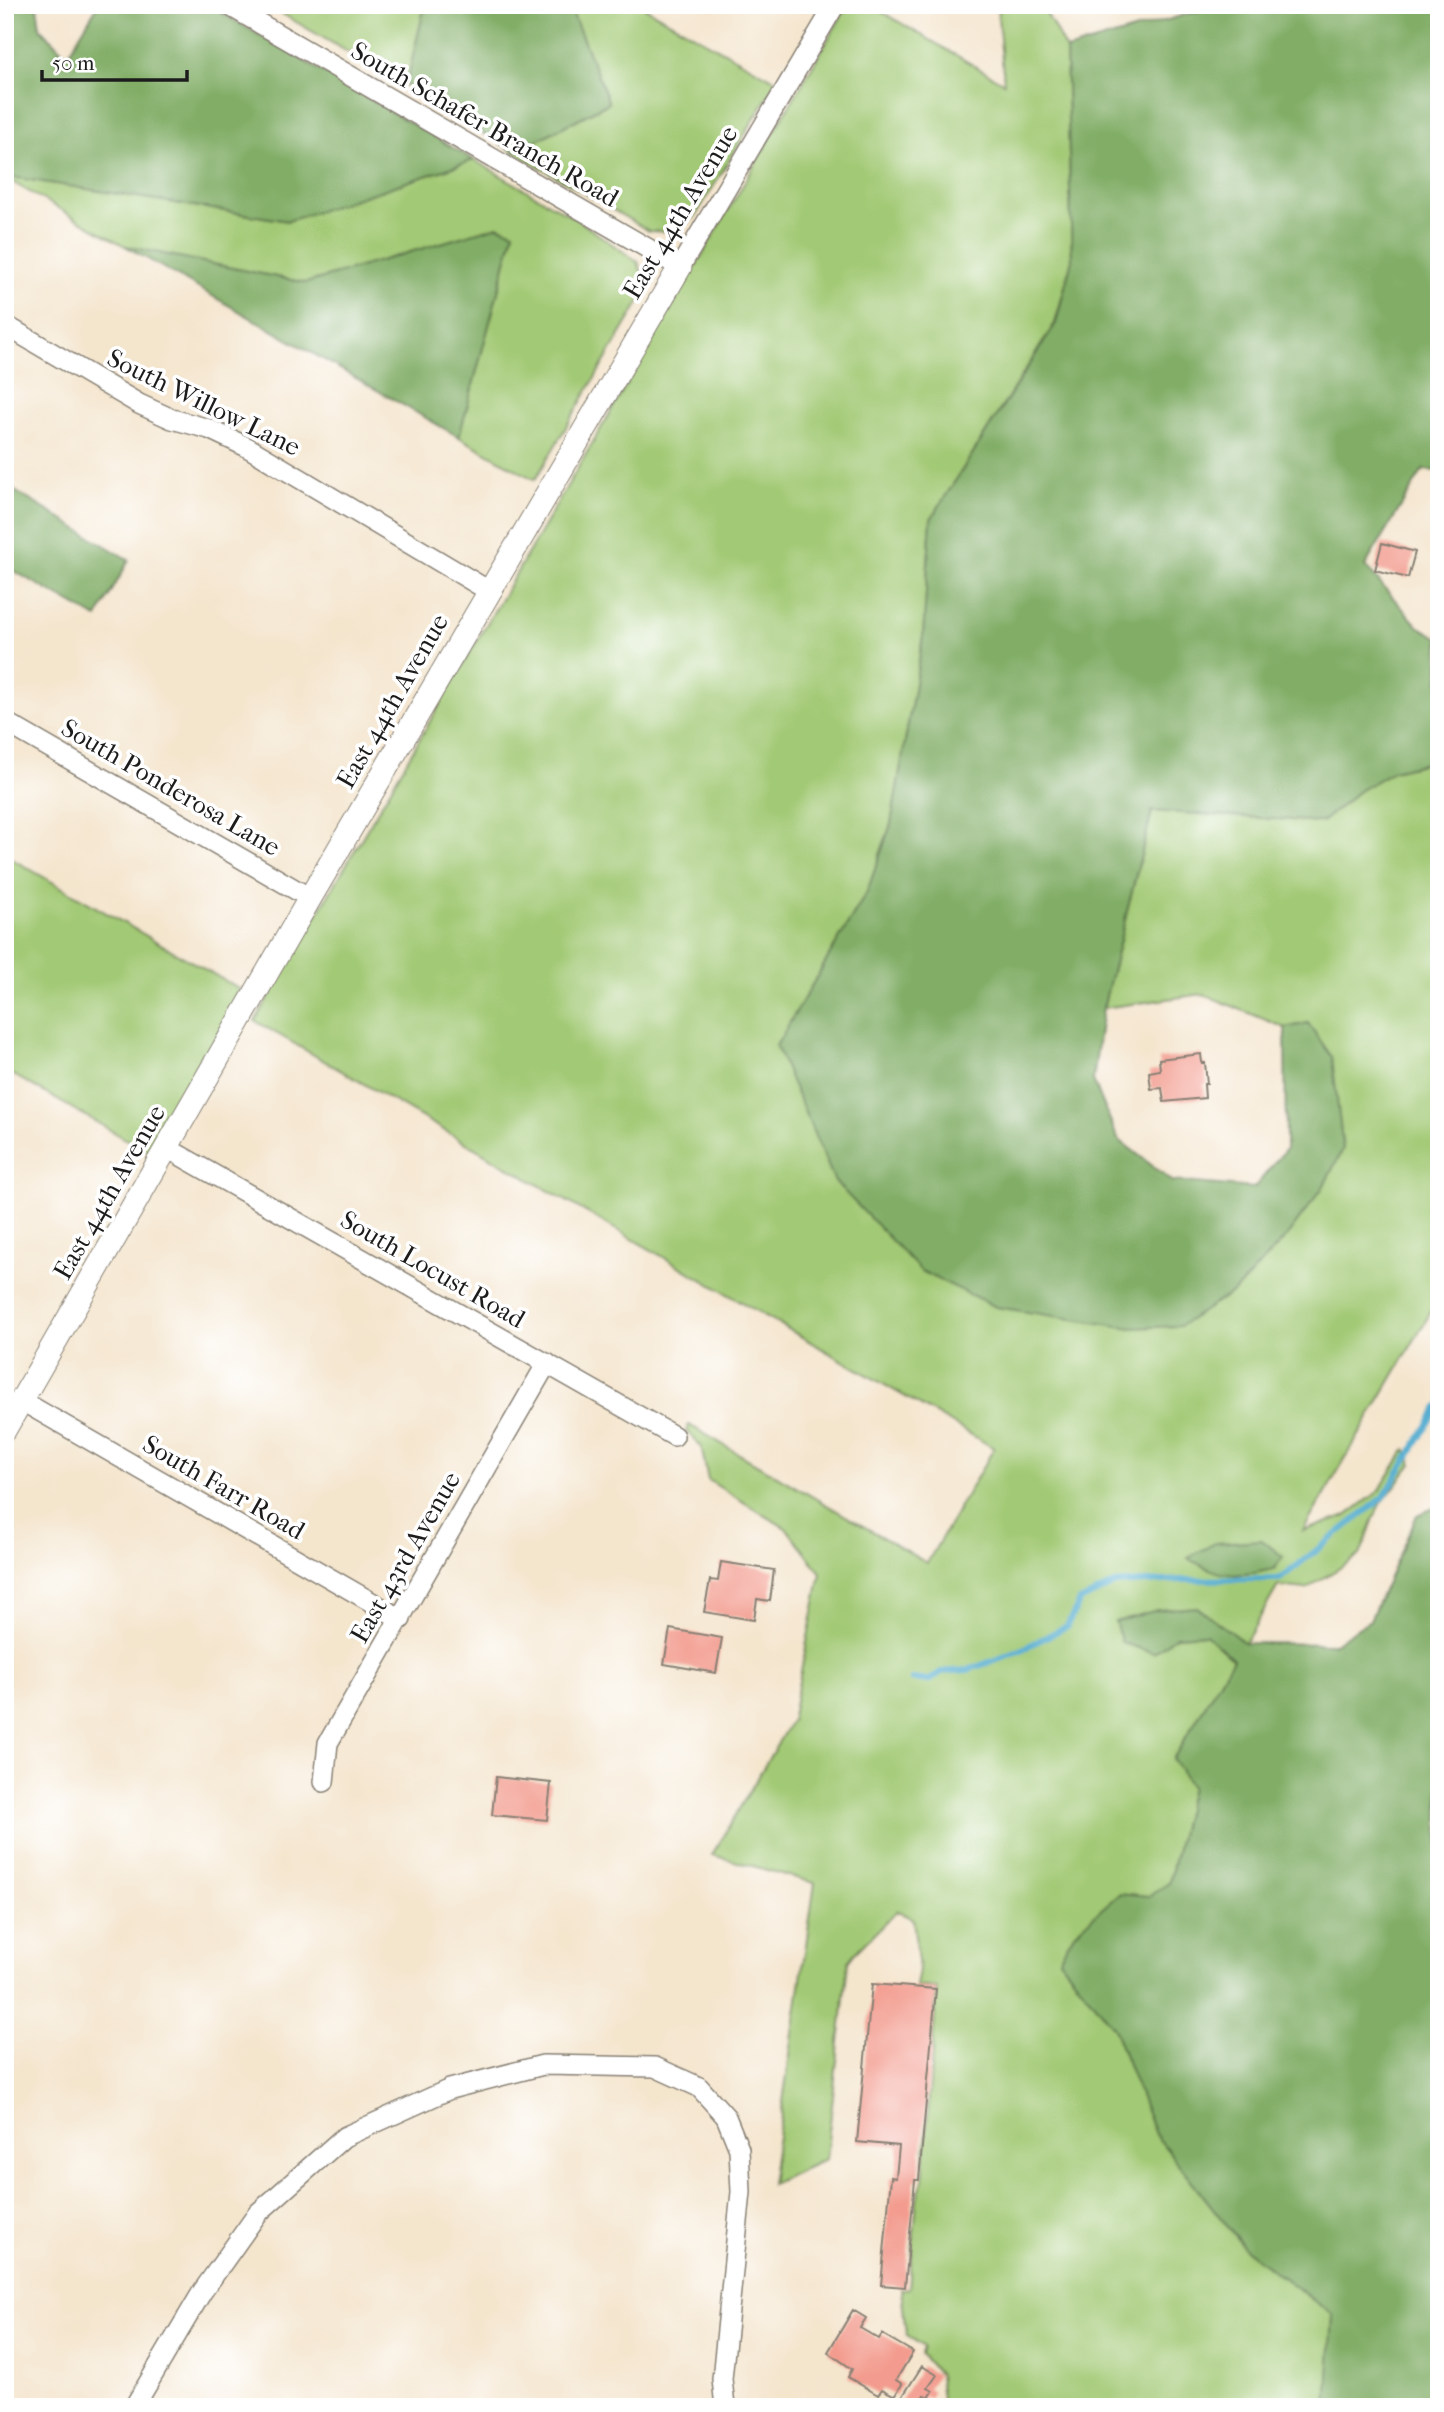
<svg xmlns="http://www.w3.org/2000/svg" width="1444" height="2412" font-family="'IM FELL French Canon',serif">
<rect width="100%" height="100%" fill="#fff"/>
<filter id="ink" filterUnits="userSpaceOnUse"><feTurbulence type="fractalNoise" baseFrequency=".0143" numOctaves="2"/><feDisplacementMap in="SourceGraphic" scale="14" xChannelSelector="R" yChannelSelector="G"/><feConvolveMatrix kernelMatrix="1 2 1 2 8 2 1 2 1" color-interpolation-filters="sRGB"/></filter>
<filter id="wash" filterUnits="userSpaceOnUse"><feTurbulence type="fractalNoise" baseFrequency=".00686" numOctaves="4" result="noise"/><feDisplacementMap in="SourceGraphic" scale="28" xChannelSelector="R" yChannelSelector="G"/><feGaussianBlur stdDeviation="1.57" result="paint"/><feColorMatrix in="noise" values="0 0 0 0 0 0 0 0 0 0 0 0 0 0 0 0 0 1.4 0 .05"/><feComposite in="paint" operator="in"/></filter>
<g filter="url(#wash)">
<rect width="100%" height="100%" fill="#f4e5cd"/>
<path fill="#a2c974" stroke="#5f7248" stroke-width="2" d="M267 5H425L406 86Z
M569 5H646L645 8 777 81 695 217 672 232 649 231 514 152 609 103Z
M848 5H870L1004 83 997 5H1042L1066 50 1072 260 1055 323 931 519 923 637 891 824 867 892 776 1046 1235 1291 1287 1236 1323 1187 1343 1149 1308 1023 1285 1028 1203 994 1103 1008 1152 811 1322 822 1359 791 1393 771 1439 760V1298L1303 1531 1346 1516 1378 1492 1406 1449 1412 1464 1378 1508 1360 1555 1306 1589 1278 1586 1245 1643 1197 1607 1115 1622 1123 1643 1154 1652 1176 1636 1206 1634 1233 1659 1173 1759 1191 1787 1169 1883 1059 1959 1114 2028 1155 2134 1246 2250 1334 2315 1327 2407H943L939 2375 921 2354 923 2347 906 2334 901 2289 909 2288 917 2199 923 2180 937 1988 916 1986 919 1970 913 1919 897 1911 854 1954 848 1962 826 2159 771 2184 815 1883 712 1855 791 1721 821 1573 787 1529 708 1480 701 1446 686 1431 689 1425 927 1563 994 1448 255 1021Z
M474 160 576 219 638 262 645 281 642 298 535 480 459 437 514 232 498 226 306 283 125 246 5 178V176L288 221Z
M5 855 241 990 233 1011 152 1154 5 1070Z"/>
<path fill="#81ad66" stroke="#4e6441" stroke-width="2" d="M5 5H37L40 28 67 56 98 5H208L474 160 288 221 5 176Z
M425 5H569L609 103 514 152 406 86Z
M1218 5H1439V471L1423 470 1365 566 1418 626 1439 638V760L1393 771 1359 791 1322 822 1152 811 1103 1008 1093 1080 1118 1139 1172 1181 1254 1188 1286 1149 1285 1028 1308 1023 1332 1057 1343 1149 1323 1187 1287 1236 1235 1291 1180 1326 1131 1328 996 1307 921 1271 835 1182 776 1046 867 892 891 824 923 637 931 519 1056 323 1072 259 1066 50Z
M498 226 514 232 459 437 125 246 306 283Z
M5 485 129 560 97 618 5 566Z
M1439 1506V2407H1327L1333 2315 1246 2250 1155 2134 1114 2028 1059 1959 1074 1933 1120 1893 1149 1896 1169 1883 1191 1787 1173 1759 1233 1659 1206 1634 1176 1636 1154 1653 1122 1643 1115 1622 1157 1610 1197 1607 1245 1643 1334 1644 1370 1620 1417 1515Z
M1262 1540 1283 1557 1274 1569C1236 1577 1222 1579 1188 1558L1215 1543Z"/>
<g fill="none" stroke-linecap="round" stroke-linejoin="round">
<path stroke="#51abcf" stroke-width="6" d="M912 1679 929 1681 941 1672 968 1670 1019 1651 1067 1626 1080 1601 1115 1584 1181 1580 1280 1579 1384 1497 1439 1406"/>
</g>
<g id="blocks">
<path fill="#f39b8e" d="M1382 543 1415 552 1408 578 1375 570Z
M1201 1054 1202 1063H1205L1207 1084H1204L1205 1098 1164 1102 1162 1088 1151 1089 1149 1072 1160 1070 1159 1059Z
M721 1562 774 1570 770 1601 757 1599 754 1620 704 1612 710 1580 718 1581Z
M670 1629 722 1638 716 1673 664 1664Z
M496 1777 551 1783 547 1820 492 1815Z
M872 1984 936 1989 919 2180H915L905 2287 881 2285 891 2177 896 2178 899 2146 857 2142Z
M853 2310 866 2318 860 2328 879 2339 882 2334 913 2352 896 2380 902 2384 895 2396 882 2389 878 2395 848 2377 852 2369 828 2352Z
M922 2366 937 2375 928 2388 933 2391 929 2398 924 2395 917 2407H913L901 2399Z"/>
</g>
</g>
<g filter="url(#ink)">
<use href="#blocks" fill-opacity="0" stroke="#888074" stroke-width="2"/>
<g fill="none" stroke-linecap="round" stroke-linejoin="round">
<defs>
<path id="minor" d="M228 5 680 267 835 5
M5 325 139 404 172 419 209 429 247 447 489 591
M5 722 310 898
M167 1148 674 1436
M22 1401 401 1619
M324 1782 328 1743 547 1363
M134 2407 202 2292 258 2213 344 2137 450 2089 543 2065 655 2067 699 2087 726 2117 739 2149 741 2192 722 2379 725 2407"/>
<path id="tertiary" d="M5 1429 310 898 680 267"/>
</defs>
<use href="#minor" stroke="#888074" stroke-width="22"/>
<use href="#tertiary" stroke="#888074" stroke-width="25"/>
<use href="#minor" stroke="#fff" stroke-width="19"/>
<use href="#tertiary" stroke="#fff" stroke-width="23"/>
</g>
</g>
<g text-anchor="middle" stroke-width="7" stroke-linejoin="round" paint-order="stroke">
<g font-size="26" fill="#1c1c1c" stroke="#fff">
<text transform="translate(485 124) rotate(30)" y="9">South Schafer Branch Road</text>
<text transform="translate(680 212) rotate(-59)" y="9">East 44th Avenue</text>
<text transform="translate(204 402) rotate(26)" y="9">South Willow Lane</text>
<text transform="translate(392 701) rotate(-60)" y="9">East 44th Avenue</text>
<text transform="translate(171 787) rotate(30)" y="9">South Ponderosa Lane</text>
<text transform="translate(109 1192) rotate(-60)" y="9">East 44th Avenue</text>
<text transform="translate(433 1269) rotate(30)" y="9">South Locust Road</text>
<text transform="translate(224 1487) rotate(30)" y="9">South Farr Road</text>
<text transform="translate(405 1557) rotate(-60)" y="9">East 43rd Avenue</text>
</g>
</g>
<rect width="1444" height="2412" fill="none" stroke="#fff" stroke-width="28"/>
<path d="M42 70v10h145v-10" fill="none" stroke="#1c1c1c" stroke-width="3.5"/>
<text x="52" y="70" font-size="21" fill="#1c1c1c" stroke="#ffffff" stroke-width="5" paint-order="stroke">50 m</text>
</svg>
